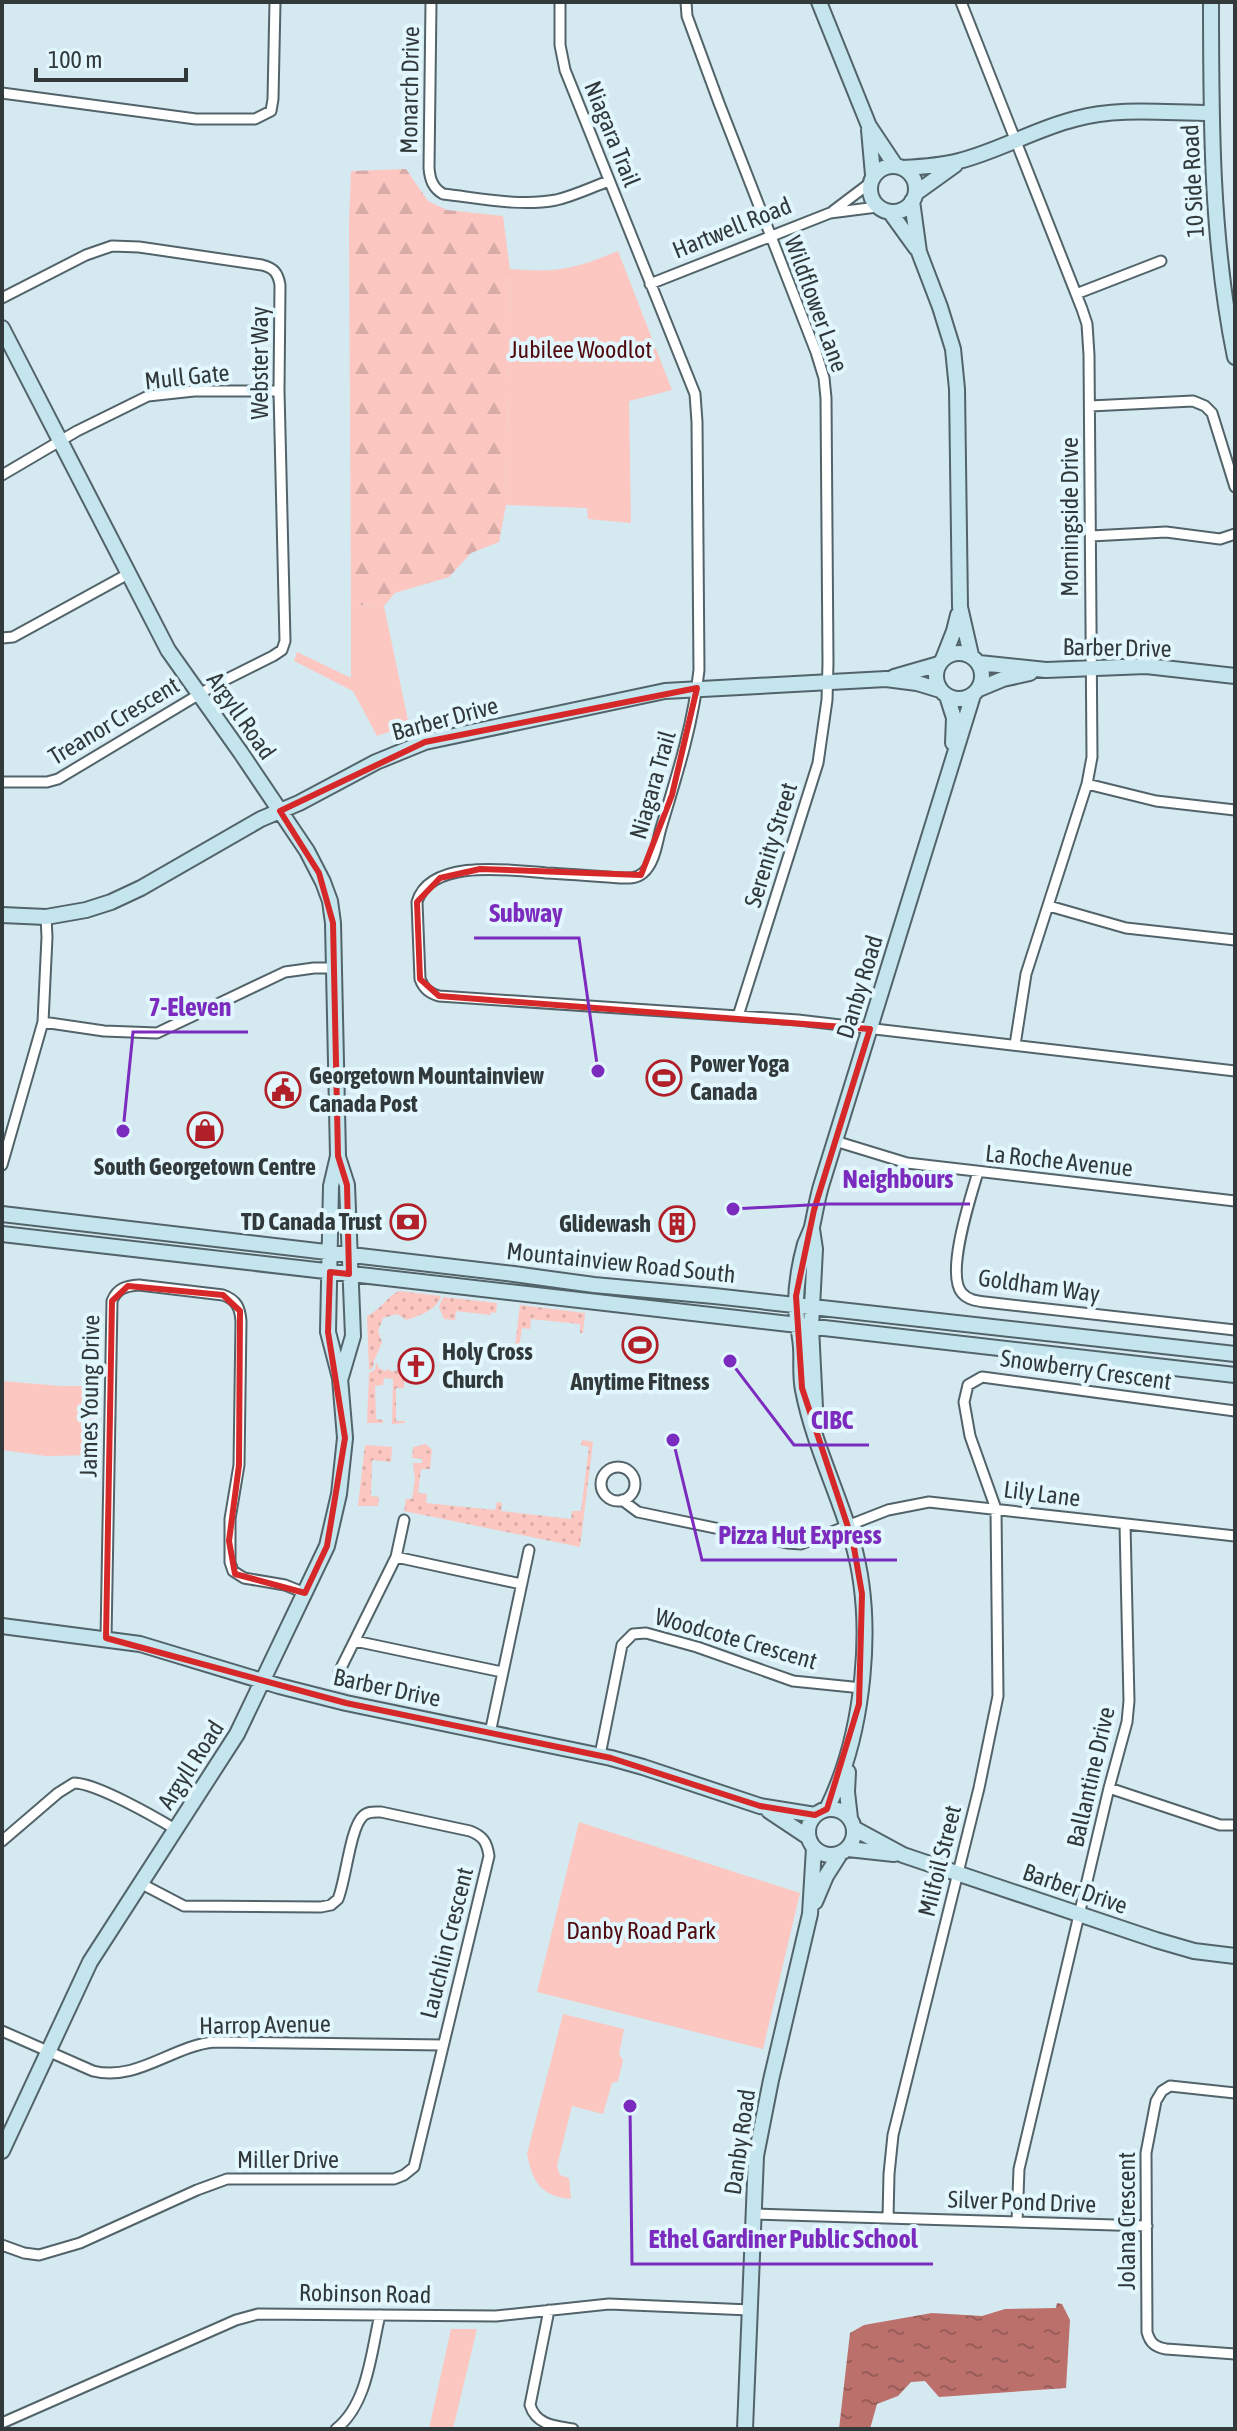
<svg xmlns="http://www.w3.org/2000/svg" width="1237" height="2431" font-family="'Asap Condensed',sans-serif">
<defs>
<pattern id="grass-dots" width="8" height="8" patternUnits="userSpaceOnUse" patternTransform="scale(2)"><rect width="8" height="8" fill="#fcc6c1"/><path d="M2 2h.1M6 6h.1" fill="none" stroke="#d8aba7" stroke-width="1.8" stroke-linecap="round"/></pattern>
<pattern id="forest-firs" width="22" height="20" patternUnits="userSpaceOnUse" patternTransform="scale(2)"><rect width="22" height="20" fill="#fcc6c1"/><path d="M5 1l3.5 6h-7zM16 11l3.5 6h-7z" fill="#d8aba7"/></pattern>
<pattern id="water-ripples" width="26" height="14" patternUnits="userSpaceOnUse" patternTransform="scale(2)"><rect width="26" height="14" fill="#bc706b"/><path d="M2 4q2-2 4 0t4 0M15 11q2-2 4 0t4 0" fill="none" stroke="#995d59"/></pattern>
</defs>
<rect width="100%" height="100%" fill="#d5e9f0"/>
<path fill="url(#grass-dots)" d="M399 1291 441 1296C437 1310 420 1315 407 1320L397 1314 383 1318 378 1331 382 1342 374 1361 373 1368 369 1370 367 1316C382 1309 386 1297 399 1291Z
M443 1297 497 1303 496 1313 491 1312V1315L456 1311 455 1320 444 1319 439 1307Z
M520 1305 585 1313 583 1333H580V1324L531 1319 530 1329 522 1328 519 1348 528 1350V1353L518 1352 515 1347Z
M376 1362 379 1368 385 1371 388 1369 392 1372 405 1367 404 1388H396V1421H405V1423L392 1424 393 1379 384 1378 383 1385 375 1386 376 1419 383 1420V1423H367L369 1373 375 1370Z
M582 1440 593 1442 580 1547 404 1511 406 1499H412L415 1479 413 1463H422V1459L412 1458 413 1447 426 1444 432 1450 430 1469H421L418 1493 427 1494 426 1503 495 1510 497 1502 502 1503 501 1511 571 1519 572 1511H581L589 1447 581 1445Z
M365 1445 392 1447 391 1462 372 1460 371 1496 379 1497 378 1506H358Z"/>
<path fill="url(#forest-firs)" d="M406 169 428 201 447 210 503 216 510 270 506 505 499 542 471 553 449 577 395 593 384 606 351 605 349 224 351 171Z"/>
<path fill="#fcc6c1" d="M618 251 672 390 629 401 631 523 588 519 587 508 506 505 510 269C557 273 575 269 618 251Z
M351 605 384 606 409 725 377 736 353 691 294 661 297 652 351 678Z
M2 1381 61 1386H98L96 1455 46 1456 2 1450Z
M579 1822 800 1893 763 2049 537 1992Z
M563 2014 624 2029 619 2054 623 2060 618 2081 612 2083 603 2114 572 2106 557 2166 560 2175 569 2178 571 2199C541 2196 533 2183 527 2154Z
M451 2329H477L453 2429H429Z"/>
<path fill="url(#water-ripples)" d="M1057 2303 1062 2304 1070 2320 1066 2388 939 2397 925 2381 911 2382 898 2396 877 2404 870 2429H839L850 2333 864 2325 932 2313 982 2316 1005 2309 1056 2308Z"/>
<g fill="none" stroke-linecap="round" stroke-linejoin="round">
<defs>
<path id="street" d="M431 2 429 168C430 180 433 188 443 194 479 198 520 207 556 200 574 196 592 187 609 181
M560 2V45L565 70 695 394 697 422 699 670C693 725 677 775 661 828 657 842 655 863 643 873 636 879 628 878 620 878 595 876 570 874 546 873 511 870 430 858 417 902L420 979C424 989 429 993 439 996L798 1020 1235 1071
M686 2 687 16 719 103 816 352 824 378 826 398 828 663 827 700 818 763 738 1016
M961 2 1082 309 1087 324 1089 355 1092 757 1087 784 1026 974 1015 1045
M2 93 196 119H255L271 111 273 99 275 2
M833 211 870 183
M650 284 830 213 877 207
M1076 294 1161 261
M2 298 86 255 112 246 139 247 262 265C274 268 278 273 280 285L279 391 285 641 282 650 273 656 213 686 58 779 47 782H2
M1090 406 1193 401 1205 406 1212 413 1235 487
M2 475 77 431 148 396 194 391H279
M1091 536 1166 532 1220 539 1235 534
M2 638 13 637 128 574
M1087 784 1156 801 1235 810
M1049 906 1126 928 1235 940
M43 1022 104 1031 157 1033 285 972 314 968H335
M835 1141 907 1163 1235 1201
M2 1165 43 1022 47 937 46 917
M978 1172C971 1196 945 1274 962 1293 968 1300 977 1301 985 1302L1235 1330
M601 1484a17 17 0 1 1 34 0a17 17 0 1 1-34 0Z
M622 1500 638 1512 787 1543 801 1544 888 1510 929 1502 1235 1536
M396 1557 521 1584
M106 1638 112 1301C117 1288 126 1286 139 1285L223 1295C237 1300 240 1308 241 1321L239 1465 230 1519V1562L233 1571 244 1578 285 1585 305 1593
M355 1641 502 1672
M339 1672 396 1557 404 1520
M490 1733 529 1550
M600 1755 622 1645 633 1634 646 1633 697 1647 793 1681 862 1688
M1109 1788 1220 1825H1235
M2 1841 58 1793 74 1783C96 1783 155 1817 175 1829
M2 2031 93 2071C137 2082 172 2046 214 2042L443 2045
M1235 2093 1170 2086 1162 2091 1156 2101 1146 2153 1147 2332C1150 2343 1155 2347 1166 2349L1235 2354
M753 2214 1147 2226
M888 2218 889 2174 893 2135 979 1788 998 1696 996 1509 970 1436 964 1402 968 1385 982 1377 1235 1411
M1017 2222 1019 2169 1109 1788 1127 1722 1129 1701 1125 1524
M2 2245 24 2253 39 2255 80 2243 197 2190 227 2179H394L404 2175 414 2167 489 1856C487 1842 483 1836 470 1831L381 1812C374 1812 368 1811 363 1816 350 1828 346 1880 338 1899L331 1905 321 1907 184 1906 140 1883
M549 2310 530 2405C536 2425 555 2426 573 2429
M2 2423 236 2320 258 2314 496 2316 609 2304 750 2310
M336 2429C368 2404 371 2352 380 2315"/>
<path id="secondary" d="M819 2 869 126 895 165
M1211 2C1211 121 1211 240 1235 357
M869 130 873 175
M870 189a23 23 0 1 1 46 0a23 23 0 1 1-46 0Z
M903 168C922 167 940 166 959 161 999 151 1035 129 1075 119 1119 107 1166 113 1211 113
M916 193 955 165
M912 201 919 252 940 307 953 349 957 389 960 607 971 655
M890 212 916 248
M2 328 168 650 241 753 307 851 323 882 330 901 333 923 338 1156 331 1186 328 1332 340 1378 345 1438 339 1494 327 1546 237 1734 90 1962 2 2151
M936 676a23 23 0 1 1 46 0a23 23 0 1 1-46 0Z
M943 659 954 631 958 615
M979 663 1046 670 1146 666 1235 676
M894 677 939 664
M979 689 1003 679 1030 673
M947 696 954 718 953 743
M2 915 46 917 86 910 111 902 141 888 261 819 299 803 376 762 425 742 665 691 886 679 917 683 940 690
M338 1157 347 1185 353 1336 341 1377
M2 1214 514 1274 594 1285 714 1296 1235 1354
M812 1229 815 1249 811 1327 815 1408
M2 1234 1235 1375
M2 1626 140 1644 279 1686 346 1703 611 1758 643 1767 760 1806 815 1815
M848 1772 847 1792 850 1818
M808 1832a23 23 0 1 1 46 0a23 23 0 1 1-46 0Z
M827 1809C864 1734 876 1621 852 1540 837 1490 813 1442 803 1390 800 1376 802 1361 801 1347 800 1333 796 1320 796 1305 796 1286 800 1262 805 1244 807 1239 810 1233 812 1227 815 1213 817 1200 821 1186L973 695
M769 1811 808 1837
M855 1829 903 1855 1156 1940 1194 1951 1235 1956
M848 1849 894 1854
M815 1902 826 1876 840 1854
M745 2429 756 2156 771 2080 810 1914 814 1848"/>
</defs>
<use href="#street" stroke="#52646a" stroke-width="13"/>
<use href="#secondary" stroke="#52646a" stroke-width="18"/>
<use href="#street" stroke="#fff" stroke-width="9"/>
<use href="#secondary" stroke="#c5e5ee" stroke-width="14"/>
</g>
<path fill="none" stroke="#d62828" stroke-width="6" stroke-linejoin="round" d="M697 688 672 795 641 875 480 869 440 878 417 902 420 979 439 996 870 1029 814 1210 796 1296 802 1388 853 1542 862 1594 859 1704 827 1809 815 1815 760 1806 611 1758 346 1703 106 1638 112 1301 128 1286 223 1295 240 1311 239 1465 229 1541 235 1574 305 1593 327 1546 345 1438 328 1332 330 1272 349 1274 347 1185 338 1156 333 923 319 873 280 811 425 742Z"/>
<defs>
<symbol id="stadium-ring" viewBox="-11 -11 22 22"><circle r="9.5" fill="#e2f6fd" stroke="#b11f28" stroke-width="1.5"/><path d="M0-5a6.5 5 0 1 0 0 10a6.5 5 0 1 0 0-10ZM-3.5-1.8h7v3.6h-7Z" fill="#b11f28"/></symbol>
<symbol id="civic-ring" viewBox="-11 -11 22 22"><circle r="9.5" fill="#e2f6fd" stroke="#b11f28" stroke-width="1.5"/><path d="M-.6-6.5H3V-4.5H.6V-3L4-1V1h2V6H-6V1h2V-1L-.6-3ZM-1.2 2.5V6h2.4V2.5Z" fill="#b11f28"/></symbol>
<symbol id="shop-ring" viewBox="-11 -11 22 22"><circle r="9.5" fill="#e2f6fd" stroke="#b11f28" stroke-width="1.5"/><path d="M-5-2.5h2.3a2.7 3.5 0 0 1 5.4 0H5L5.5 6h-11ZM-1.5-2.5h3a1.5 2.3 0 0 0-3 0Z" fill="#b11f28"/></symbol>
<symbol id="bank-ring" viewBox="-11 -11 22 22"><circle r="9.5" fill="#e2f6fd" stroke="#b11f28" stroke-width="1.5"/><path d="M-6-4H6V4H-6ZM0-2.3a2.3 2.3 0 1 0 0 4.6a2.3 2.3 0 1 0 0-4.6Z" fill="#b11f28"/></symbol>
<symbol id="building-ring" viewBox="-11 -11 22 22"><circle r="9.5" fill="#e2f6fd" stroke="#b11f28" stroke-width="1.5"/><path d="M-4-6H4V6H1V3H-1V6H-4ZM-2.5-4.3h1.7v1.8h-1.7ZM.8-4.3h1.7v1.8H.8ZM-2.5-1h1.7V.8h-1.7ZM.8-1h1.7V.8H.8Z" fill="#b11f28"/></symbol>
<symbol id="church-ring" viewBox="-11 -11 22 22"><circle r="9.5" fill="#e2f6fd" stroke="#b11f28" stroke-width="1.5"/><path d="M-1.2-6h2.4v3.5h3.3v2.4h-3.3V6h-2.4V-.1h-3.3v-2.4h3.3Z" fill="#b11f28"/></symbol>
</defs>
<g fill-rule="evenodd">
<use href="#stadium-ring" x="644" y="1058" width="40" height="40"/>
<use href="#civic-ring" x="263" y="1070" width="40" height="40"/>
<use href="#shop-ring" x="185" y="1110" width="40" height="40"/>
<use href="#bank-ring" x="388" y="1202" width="40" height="40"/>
<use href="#building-ring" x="657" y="1204" width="40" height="40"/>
<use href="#stadium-ring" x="620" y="1325" width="40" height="40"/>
<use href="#church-ring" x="396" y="1346" width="40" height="40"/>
</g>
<g text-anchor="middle" stroke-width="8" stroke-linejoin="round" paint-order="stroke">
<g font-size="24" fill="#31393b" stroke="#e2f6fd">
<text transform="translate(410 90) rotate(-89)" y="8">Monarch Drive</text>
<text transform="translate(612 134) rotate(68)" y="8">Niagara Trail</text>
<text transform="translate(1193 181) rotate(-93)" y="8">10 Side Road</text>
<text transform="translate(732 228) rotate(-22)" y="8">Hartwell Road</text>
<text transform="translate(816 304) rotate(70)" y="8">Wildflower Lane</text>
<text transform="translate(260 363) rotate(-90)" y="8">Webster Way</text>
<text transform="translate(187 377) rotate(-6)" y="8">Mull Gate</text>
<text transform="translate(1070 517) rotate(-90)" y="8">Morningside Drive</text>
<text transform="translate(1117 648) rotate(1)" y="8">Barber Drive</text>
<text transform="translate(241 716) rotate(55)" y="8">Argyll Road</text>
<text transform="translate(445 719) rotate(-15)" y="8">Barber Drive</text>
<text transform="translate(114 721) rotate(-31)" y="8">Treanor Crescent</text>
<text transform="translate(653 785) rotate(-74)" y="8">Niagara Trail</text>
<text transform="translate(771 845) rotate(-73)" y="8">Serenity Street</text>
<text transform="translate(860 987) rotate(-73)" y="8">Danby Road</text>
<text transform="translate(1059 1161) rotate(6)" y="8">La Roche Avenue</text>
<text transform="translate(621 1263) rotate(6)" y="8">Mountainview Road South</text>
<text transform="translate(1039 1286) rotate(8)" y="8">Goldham Way</text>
<text transform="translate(1086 1370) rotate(8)" y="8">Snowberry Crescent</text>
<text transform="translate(90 1396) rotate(-89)" y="8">James Young Drive</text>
<text transform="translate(1042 1494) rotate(7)" y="8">Lily Lane</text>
<text transform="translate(736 1639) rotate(16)" y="8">Woodcote Crescent</text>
<text transform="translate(387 1688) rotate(12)" y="8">Barber Drive</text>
<text transform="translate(191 1765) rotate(-57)" y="8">Argyll Road</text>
<text transform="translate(1091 1777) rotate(-77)" y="8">Ballantine Drive</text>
<text transform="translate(940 1861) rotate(-76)" y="8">Milfoil Street</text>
<text transform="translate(1075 1889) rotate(19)" y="8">Barber Drive</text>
<text transform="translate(447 1943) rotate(-76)" y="8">Lauchlin Crescent</text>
<text transform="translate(265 2025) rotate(-1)" y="8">Harrop Avenue</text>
<text transform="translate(740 2142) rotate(-82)" y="8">Danby Road</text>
<text x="288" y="2168">Miller Drive</text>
<text transform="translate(1022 2202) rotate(2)" y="8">Silver Pond Drive</text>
<text transform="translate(1127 2221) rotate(-90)" y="8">Jolana Crescent</text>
<text transform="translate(365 2294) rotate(1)" y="8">Robinson Road</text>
</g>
<g font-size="24" fill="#510a0e" stroke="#e2f6fd">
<text x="581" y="358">Jubilee Woodlot</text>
<text x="641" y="1939">Danby Road Park</text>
</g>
<g font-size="24" font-weight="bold" fill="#31393b" stroke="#e2f6fd" text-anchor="start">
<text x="690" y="1072">Power Yoga<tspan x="690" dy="28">Canada</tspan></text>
<text x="309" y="1084">Georgetown Mountainview<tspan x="309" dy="28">Canada Post</tspan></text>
<text x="205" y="1175" text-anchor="middle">South Georgetown Centre</text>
<text x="382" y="1230" text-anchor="end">TD Canada Trust</text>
<text x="651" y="1232" text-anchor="end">Glidewash</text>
<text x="442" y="1360">Holy Cross<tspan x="442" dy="28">Church</tspan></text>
<text x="640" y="1390" text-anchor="middle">Anytime Fitness</text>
</g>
</g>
<path fill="none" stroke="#7b2cbf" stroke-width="3" d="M598 1071L579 938H474M123 1131L133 1032H248M733 1209L827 1204H970M730 1361L794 1445H869M673 1440L702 1560H897M630 2106L632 2264H933"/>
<g fill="#7b2cbf" stroke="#e2f6fd" stroke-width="3">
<circle cx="598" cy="1071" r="8"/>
<circle cx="123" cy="1131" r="8"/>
<circle cx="733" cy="1209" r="8"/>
<circle cx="730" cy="1361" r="8"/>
<circle cx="673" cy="1440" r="8"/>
<circle cx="630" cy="2106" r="8"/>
</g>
<g font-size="26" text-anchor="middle" font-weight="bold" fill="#7b2cbf" stroke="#e2f6fd" stroke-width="8" stroke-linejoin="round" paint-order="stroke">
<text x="526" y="922">Subway</text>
<text x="190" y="1016">7-Eleven</text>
<text x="898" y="1188">Neighbours</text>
<text x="832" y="1429">CIBC</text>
<text x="800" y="1544">Pizza Hut Express</text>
<text x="783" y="2248">Ethel Gardiner Public School</text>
</g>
<rect width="1237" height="2431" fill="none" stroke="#31393b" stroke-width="8"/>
<path d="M36 68v12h150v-12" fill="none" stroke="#31393b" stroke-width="4"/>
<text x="48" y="68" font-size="24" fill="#31393b" stroke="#e2f6fd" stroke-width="6" paint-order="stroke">100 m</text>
</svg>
